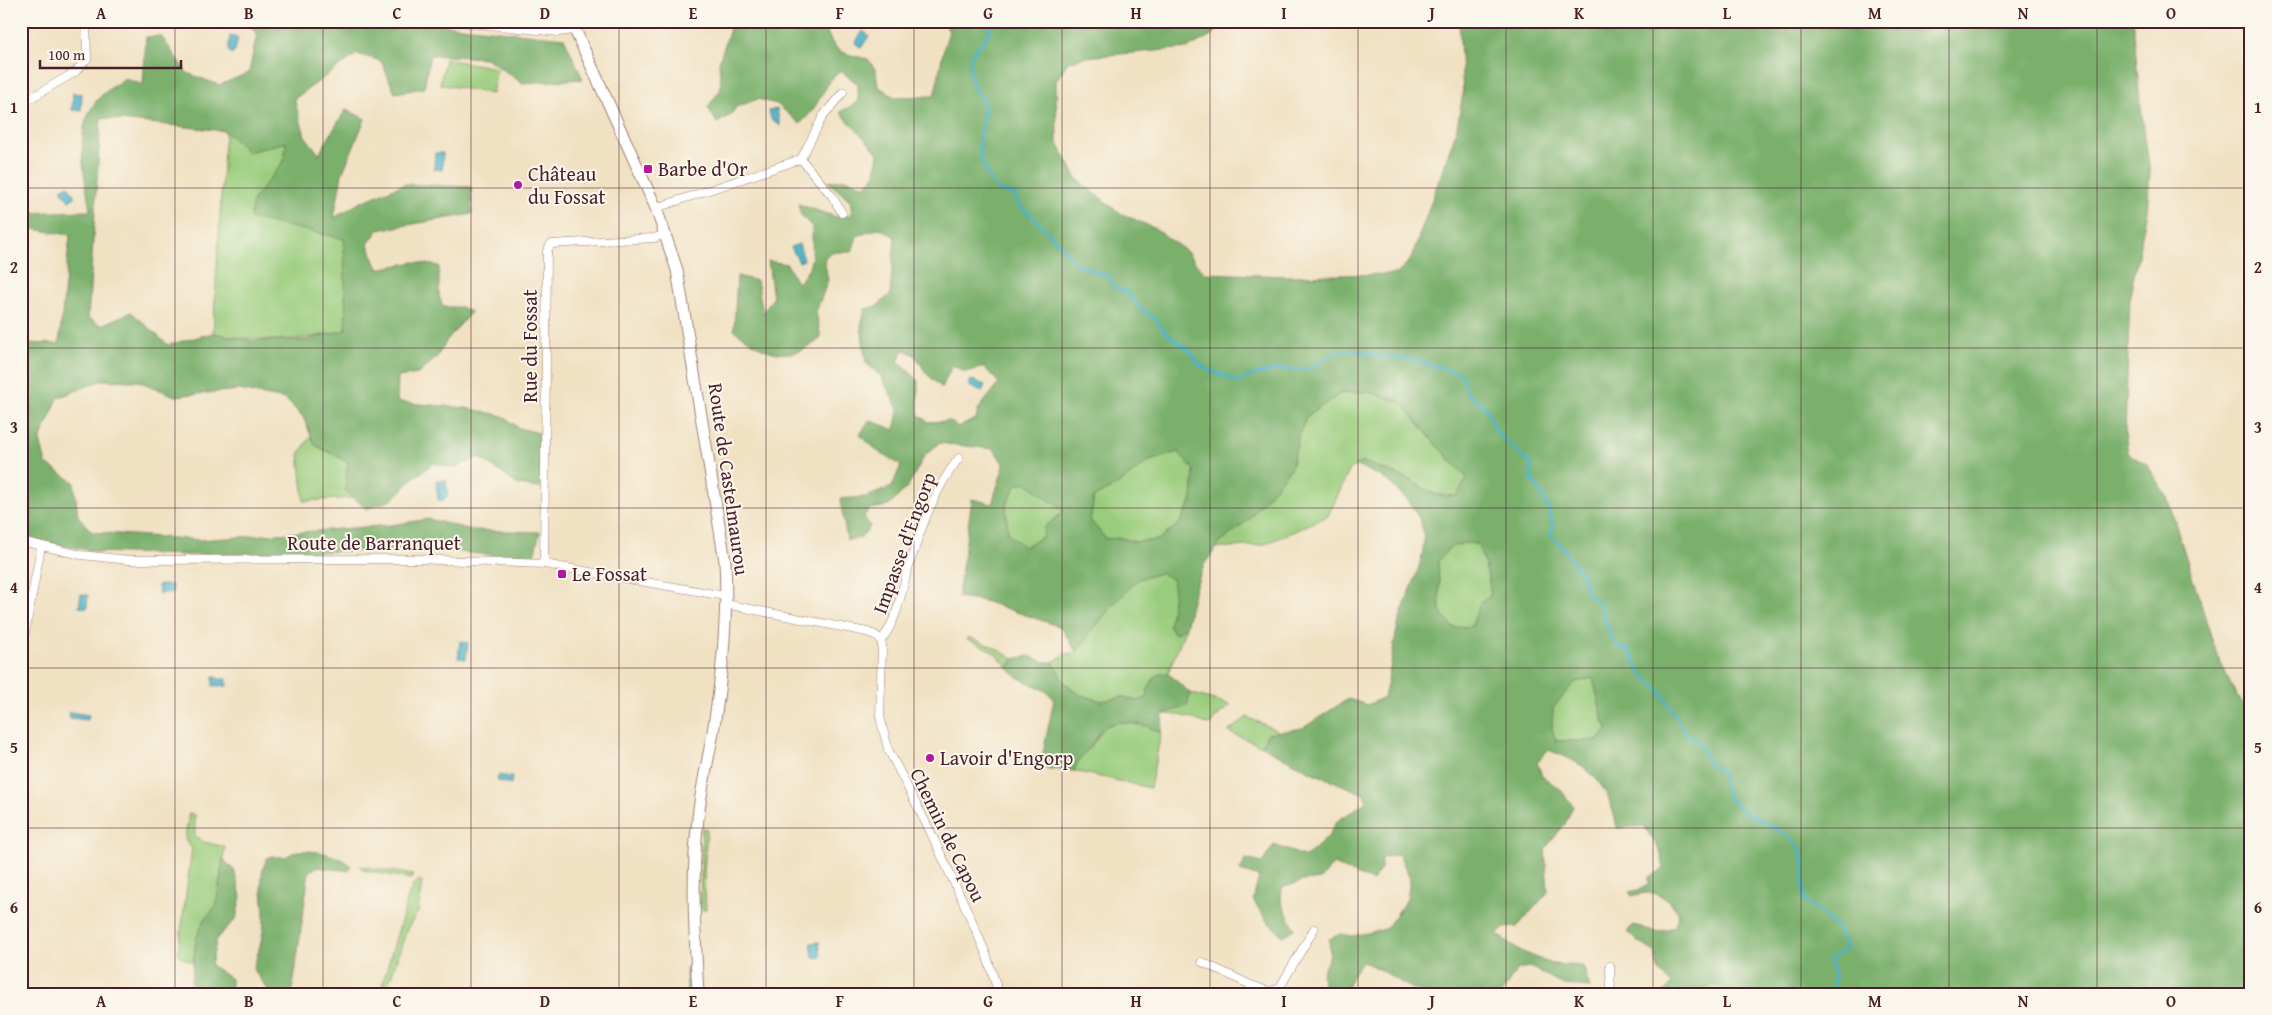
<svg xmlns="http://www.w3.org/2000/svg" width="2272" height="1015" font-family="'Gentium Book Plus',serif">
<rect width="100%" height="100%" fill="#fbf7ec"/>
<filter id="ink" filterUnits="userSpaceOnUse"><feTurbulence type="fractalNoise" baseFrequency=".02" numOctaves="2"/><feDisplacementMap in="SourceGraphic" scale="10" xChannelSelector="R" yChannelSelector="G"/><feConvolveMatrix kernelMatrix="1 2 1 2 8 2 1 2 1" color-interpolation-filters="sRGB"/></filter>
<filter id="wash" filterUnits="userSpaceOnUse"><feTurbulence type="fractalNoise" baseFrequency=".0096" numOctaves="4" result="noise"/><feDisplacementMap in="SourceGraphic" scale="20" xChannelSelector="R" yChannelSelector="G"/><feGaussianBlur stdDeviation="1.12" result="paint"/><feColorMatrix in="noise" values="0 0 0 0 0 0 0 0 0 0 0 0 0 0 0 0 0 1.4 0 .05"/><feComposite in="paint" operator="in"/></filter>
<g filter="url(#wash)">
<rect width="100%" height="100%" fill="#f0e1c2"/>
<path fill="#99cc7c" stroke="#727654" d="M445 59 497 68 492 94 440 84Z
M225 131 248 152 287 142 284 161 253 200 344 239 346 330C294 342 265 343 213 333Z
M1369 392 1402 403 1433 441 1468 478 1458 496 1436 495 1406 478 1363 462 1350 469 1328 516 1263 545 1216 548 1291 468 1299 434 1307 416 1341 393Z
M311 436 315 445 348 462 345 490 354 498 304 501 299 454Z
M1179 452 1194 470 1192 500 1179 524 1158 540 1135 542 1121 538 1106 539 1090 520 1094 497 1117 485 1149 461Z
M1026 482 1065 512 1043 536 1024 547 1008 533 1006 506 1016 485Z
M1464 543 1478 544 1488 575 1491 595 1479 605 1472 626 1453 628 1440 611 1438 561 1450 547Z
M1161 573 1172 578 1174 593 1169 626 1175 634 1186 627 1168 673 1156 675 1148 698 1136 701 1122 697 1102 701 1080 695 1063 681 1053 662 1065 654 1076 652 1109 609 1139 579Z
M968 637 994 647 1013 659 1008 668C998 653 983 645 967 640Z
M1593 678 1604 723 1608 729 1598 741H1556L1552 729 1553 708 1575 682Z
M1190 693 1231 705 1216 717 1210 725 1181 715 1163 714 1187 706Z
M1247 717 1283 733 1267 735 1262 746 1228 732Z
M1118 722 1148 726 1161 733 1150 788 1074 771 1078 758 1096 740 1104 727Z
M189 813 195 815V836L204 842 225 847 216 906 204 921 196 939 193 962 182 958 178 953 192 849 185 839Z
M702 828 707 829 704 874 706 910H702L700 908Z
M360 866 413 875 411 879 367 871 362 869Z
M419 880 422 882 418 912 407 929 390 980 386 986 382 985 409 894 413 885Z
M1712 985 1731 990V994H1697Z"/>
<path fill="#7ab06c" stroke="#62684c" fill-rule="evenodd" d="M243 21H405L564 38 583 79 522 83 486 58 430 55 424 88 395 93 381 61 357 54 294 99 305 136 319 154 346 109 365 119 342 174 334 218 359 203 404 184 471 187 472 214 378 230 368 244 378 269 414 262 439 266V296L443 307H461L471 312 447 340 436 358 418 374 398 377 397 402 466 408 503 416 519 428 539 433 540 488 518 485 479 457 455 468 434 463 416 476 392 500 366 509 345 490 348 462 315 445 303 417 285 399 239 390 175 396 138 381 102 380 58 398 40 440 46 464 74 482 78 516 92 532 201 540 391 525 429 519 472 530 540 532 533 559 439 550H390L188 555 99 552 21 538V343L59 344 70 235 21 227V213L90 211C85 173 70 124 103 94 110 88 118 83 125 78L143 85 146 37 161 36 187 73 219 85 249 73 257 33ZM101 118 225 131 248 152 286 142 284 161 253 200 250 218 344 239 346 330 305 340 254 341 213 333 168 345 131 312 101 325 88 318Z
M729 21H823C834 52 836 52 868 59L876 71 878 86 894 97 934 96C940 75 941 53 949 32L944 21H1221L1213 34 1188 48 1085 57 1068 62 1056 81 1057 142 1077 179 1118 212 1156 229 1187 252 1204 273 1288 276 1397 274 1411 259 1456 132 1463 94 1459 21H2133L2139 91 2150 174 2147 211 2130 295 2125 433 2128 453 2148 466 2167 497 2216 652 2236 695 2251 713V994H1731V989L1712 985 1697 994H1662L1672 984C1660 974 1655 969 1656 953L1639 942 1627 931 1634 925 1657 932 1675 927 1679 913C1664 894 1656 889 1632 896L1629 892 1638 890 1649 884V877L1664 869 1660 851 1644 826 1617 828C1609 784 1590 764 1548 750L1537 762 1542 776 1560 789 1573 806 1565 824 1545 849 1548 892 1517 927 1503 928 1497 934 1518 950 1551 964 1583 966 1590 987 1564 985 1530 967 1517 969 1501 994C1484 994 1437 997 1424 993 1401 986 1384 968 1362 962L1354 972 1344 994H1324L1322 974 1330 954 1329 939 1341 934 1353 936 1386 929 1407 899 1410 879 1399 854 1381 858V869L1372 881 1333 864 1321 879 1303 881 1282 888 1281 902 1295 929 1283 936 1266 920 1253 900 1259 877 1240 871 1246 859 1262 863 1274 845 1306 857 1328 837 1336 822 1367 801 1364 794 1311 772 1262 746 1267 734 1303 728 1348 699 1367 705 1384 697C1391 673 1392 647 1399 622 1412 576 1445 537 1403 496 1396 489 1389 481 1380 476 1372 472 1363 469 1355 465L1363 462 1406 478 1436 495 1457 496 1467 478 1433 441 1402 403 1369 392 1341 393 1307 416 1299 434 1291 468 1248 520 1221 542 1205 563 1195 588 1186 627 1175 634 1169 626 1174 593 1172 579 1161 573 1139 579 1109 609 1076 652 1061 627 984 601 958 597 972 499 992 504 1004 465 994 449 939 443 925 455 908 486 889 506 870 509 864 516 870 527 860 538 847 540 840 499 866 497 892 487 901 465 880 453 860 435 869 420 895 430 898 409 881 376 866 363 861 325 865 309 877 306 890 295 895 237 880 228 857 236 852 252H833L824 259 828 280 816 312 821 338C789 365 764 353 734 330L737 276 757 281 763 313 773 298 768 261 787 264 797 283C816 268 812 249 812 227L801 215 798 204 836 217 852 215 850 200 828 182 845 179 866 186 875 174 878 153 840 112 858 102V84L841 71 831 79 813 110 800 124 777 104 758 99 736 107 731 115 717 123 708 107 721 89 719 62 730 29ZM904 350 915 355 926 373 942 388 952 365 965 372 984 367 999 383 978 410 976 419 958 427 950 421 928 422 918 414V380L898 361ZM1178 452 1194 470 1192 500 1179 524 1158 540 1135 542 1121 538 1106 539 1090 520 1094 497 1117 485 1149 461ZM1026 482 1064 512 1044 527 1043 537 1024 547 1008 533 1006 506 1016 485ZM1464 543 1478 544 1488 575 1491 595 1479 605 1472 626 1453 628 1440 611 1438 561 1450 547ZM1593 678 1604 723 1608 729 1598 741H1556L1552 729 1553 708 1575 682Z
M870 21H912L908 27 883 28Z
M1029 656 1044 662H1053L1063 681 1080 695 1102 701 1122 697 1136 701 1147 698 1148 689 1156 675 1168 673 1190 693 1187 706 1163 714 1161 733C1147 725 1121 716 1105 727 1100 730 1096 740 1091 746 1084 755 1078 759 1074 771L1040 768 1054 699C1042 683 1019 684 1008 668L1013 659Z
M297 851C314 850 339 854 351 866L349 871 317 867 309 871 292 994H271L253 969C258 953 264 936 264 919 265 899 256 876 268 857H285Z
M223 859 234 870 241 896 236 919 217 938 211 965 231 979V988L234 994H204L196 990 191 983 196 939 204 920 216 906Z
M690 965 691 994H687L686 967Z"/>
<path fill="#49b2c7" stroke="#4a6879" d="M863 31 869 36 861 48 855 43Z
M230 36 238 38 235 51 231 54 228 50Z
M73 93 82 94 81 110H72Z
M777 109 780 126 771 119 769 111Z
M435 153H443L442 170 434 169Z
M68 185 75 197 69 201 61 189Z
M799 244 804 260 799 262 791 247Z
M972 380 985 385 982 392 969 386 968 383Z
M436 480H446L448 496 445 500H438Z
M158 585H172L173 592 159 594Z
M81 594 88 595 87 608 79 607Z
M460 641 468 643 466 659 458 658Z
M213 676 217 677V679H227V686H213Z
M70 712 89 715 88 720 69 718Z
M498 775 512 777 511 784 497 781Z
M819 942 821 957 813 958 811 943Z"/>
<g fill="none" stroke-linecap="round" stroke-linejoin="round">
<path stroke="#49b2c7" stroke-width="3" d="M992 21C989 42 977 43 971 57 968 66 972 84 976 92 978 95 982 97 983 101 987 112 981 125 980 136 977 157 986 173 997 190L1015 195 1018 204C1037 221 1062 243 1075 264L1108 276 1115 287 1128 293 1141 309 1156 319 1163 330 1191 352 1198 363 1205 368 1239 382 1253 375 1278 369 1305 370 1313 367 1337 351 1351 350 1381 356 1419 361 1459 373 1463 377 1466 392 1486 408 1497 433 1531 464V479C1544 493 1550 509 1553 528L1550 535 1561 545 1582 575 1588 594 1600 604 1611 637 1618 647 1629 650 1640 672 1660 691 1688 736 1698 740 1709 764 1722 771C1723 778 1724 787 1727 794 1734 814 1783 826 1798 846 1810 861 1799 885 1805 902 1821 911 1842 928 1846 948L1829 961 1835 976 1832 994"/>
</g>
</g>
<g filter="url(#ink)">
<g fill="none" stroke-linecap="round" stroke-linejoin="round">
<defs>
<path id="street" d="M450 21 558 32 574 30
M21 104 75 72 87 59 86 21
M801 159 832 196 842 213
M656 208 801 159 823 116 843 92
M21 541 81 555 129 560 416 559 544 564 725 596
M544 564 547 251 551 244 654 238 666 234
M725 604 867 632 875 635 881 640 882 646 880 717 888 749 931 833 972 921 986 954 999 994
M881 640C897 623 901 592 908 569 920 531 934 489 959 458
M21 654 41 547
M1202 962 1251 985
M1610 966 1611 994
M1249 994 1251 985 1270 992 1280 987 1314 929"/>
<path id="secondary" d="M571 21 656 208 677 270 725 561C728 617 722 677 713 732 708 761 701 789 698 818 691 877 695 936 698 994"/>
</defs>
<use href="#street" stroke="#9d8076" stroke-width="9"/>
<use href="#secondary" stroke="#9d8076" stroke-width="13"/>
<use href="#street" stroke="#fff" stroke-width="8"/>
<use href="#secondary" stroke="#fff" stroke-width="11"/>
</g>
</g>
<path fill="none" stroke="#4a1f2b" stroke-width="1" stroke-opacity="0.55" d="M175 21V994M323 21V994M471 21V994M619 21V994M766 21V994M914 21V994M1062 21V994M1210 21V994M1358 21V994M1506 21V994M1653 21V994M1801 21V994M1949 21V994M2097 21V994M21 188H2251M21 348H2251M21 508H2251M21 668H2251M21 828H2251"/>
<g fill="#b5179e" stroke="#fbf7ec" stroke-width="2">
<rect x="643" y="164" width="10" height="10" rx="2.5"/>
<circle cx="518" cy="185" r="5"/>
<rect x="557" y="569" width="10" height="10" rx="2.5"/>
<circle cx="930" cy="758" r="5"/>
</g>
<g text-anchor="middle" stroke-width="4" stroke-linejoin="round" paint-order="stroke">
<g font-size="20" fill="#4a1f2b" stroke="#fbf7ec" text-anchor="start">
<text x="658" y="176">Barbe d'Or</text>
<text x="528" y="181">Château<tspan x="528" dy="23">du Fossat</tspan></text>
<text x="572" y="581">Le Fossat</text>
<text x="940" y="765">Lavoir d'Engorp</text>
</g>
<g font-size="20" fill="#4a1f2b" stroke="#fbf7ec">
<text transform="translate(530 346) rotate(-90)" y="7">Rue du Fossat</text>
<text transform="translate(729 479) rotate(82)" y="7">Route de Castelmaurou</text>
<text x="374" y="550">Route de Barranquet</text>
<text transform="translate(904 543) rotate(-70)" y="7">Impasse d'Engorp</text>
<text transform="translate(948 835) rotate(64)" y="7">Chemin de Capou</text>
</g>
</g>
<rect width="2272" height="1015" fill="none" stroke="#fbf7ec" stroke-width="55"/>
<path d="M40 60v8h141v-8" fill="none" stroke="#4a1f2b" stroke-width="2.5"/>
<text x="48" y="60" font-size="15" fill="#4a1f2b" stroke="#fbf7ec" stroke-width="4" paint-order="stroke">100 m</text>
<rect x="28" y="28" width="2216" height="960" fill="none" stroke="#4a1f2b" stroke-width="2"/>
<g font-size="16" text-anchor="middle" font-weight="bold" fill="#4a1f2b">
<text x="101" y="19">A</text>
<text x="249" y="19">B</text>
<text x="397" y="19">C</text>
<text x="545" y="19">D</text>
<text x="693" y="19">E</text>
<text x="840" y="19">F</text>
<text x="988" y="19">G</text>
<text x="1136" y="19">H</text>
<text x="1284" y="19">I</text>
<text x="1432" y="19">J</text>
<text x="1579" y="19">K</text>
<text x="1727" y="19">L</text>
<text x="1875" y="19">M</text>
<text x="2023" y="19">N</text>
<text x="2171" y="19">O</text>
<text x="14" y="113">1</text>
<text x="2258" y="113">1</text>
<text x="14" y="273">2</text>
<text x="2258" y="273">2</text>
<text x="14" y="433">3</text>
<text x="2258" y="433">3</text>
<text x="14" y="593">4</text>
<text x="2258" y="593">4</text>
<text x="14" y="753">5</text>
<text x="2258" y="753">5</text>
<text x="14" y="913">6</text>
<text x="2258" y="913">6</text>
<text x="101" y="1007">A</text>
<text x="249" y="1007">B</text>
<text x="397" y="1007">C</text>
<text x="545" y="1007">D</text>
<text x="693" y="1007">E</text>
<text x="840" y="1007">F</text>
<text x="988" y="1007">G</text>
<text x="1136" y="1007">H</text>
<text x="1284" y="1007">I</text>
<text x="1432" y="1007">J</text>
<text x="1579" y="1007">K</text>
<text x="1727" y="1007">L</text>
<text x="1875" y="1007">M</text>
<text x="2023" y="1007">N</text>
<text x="2171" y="1007">O</text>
</g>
</svg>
